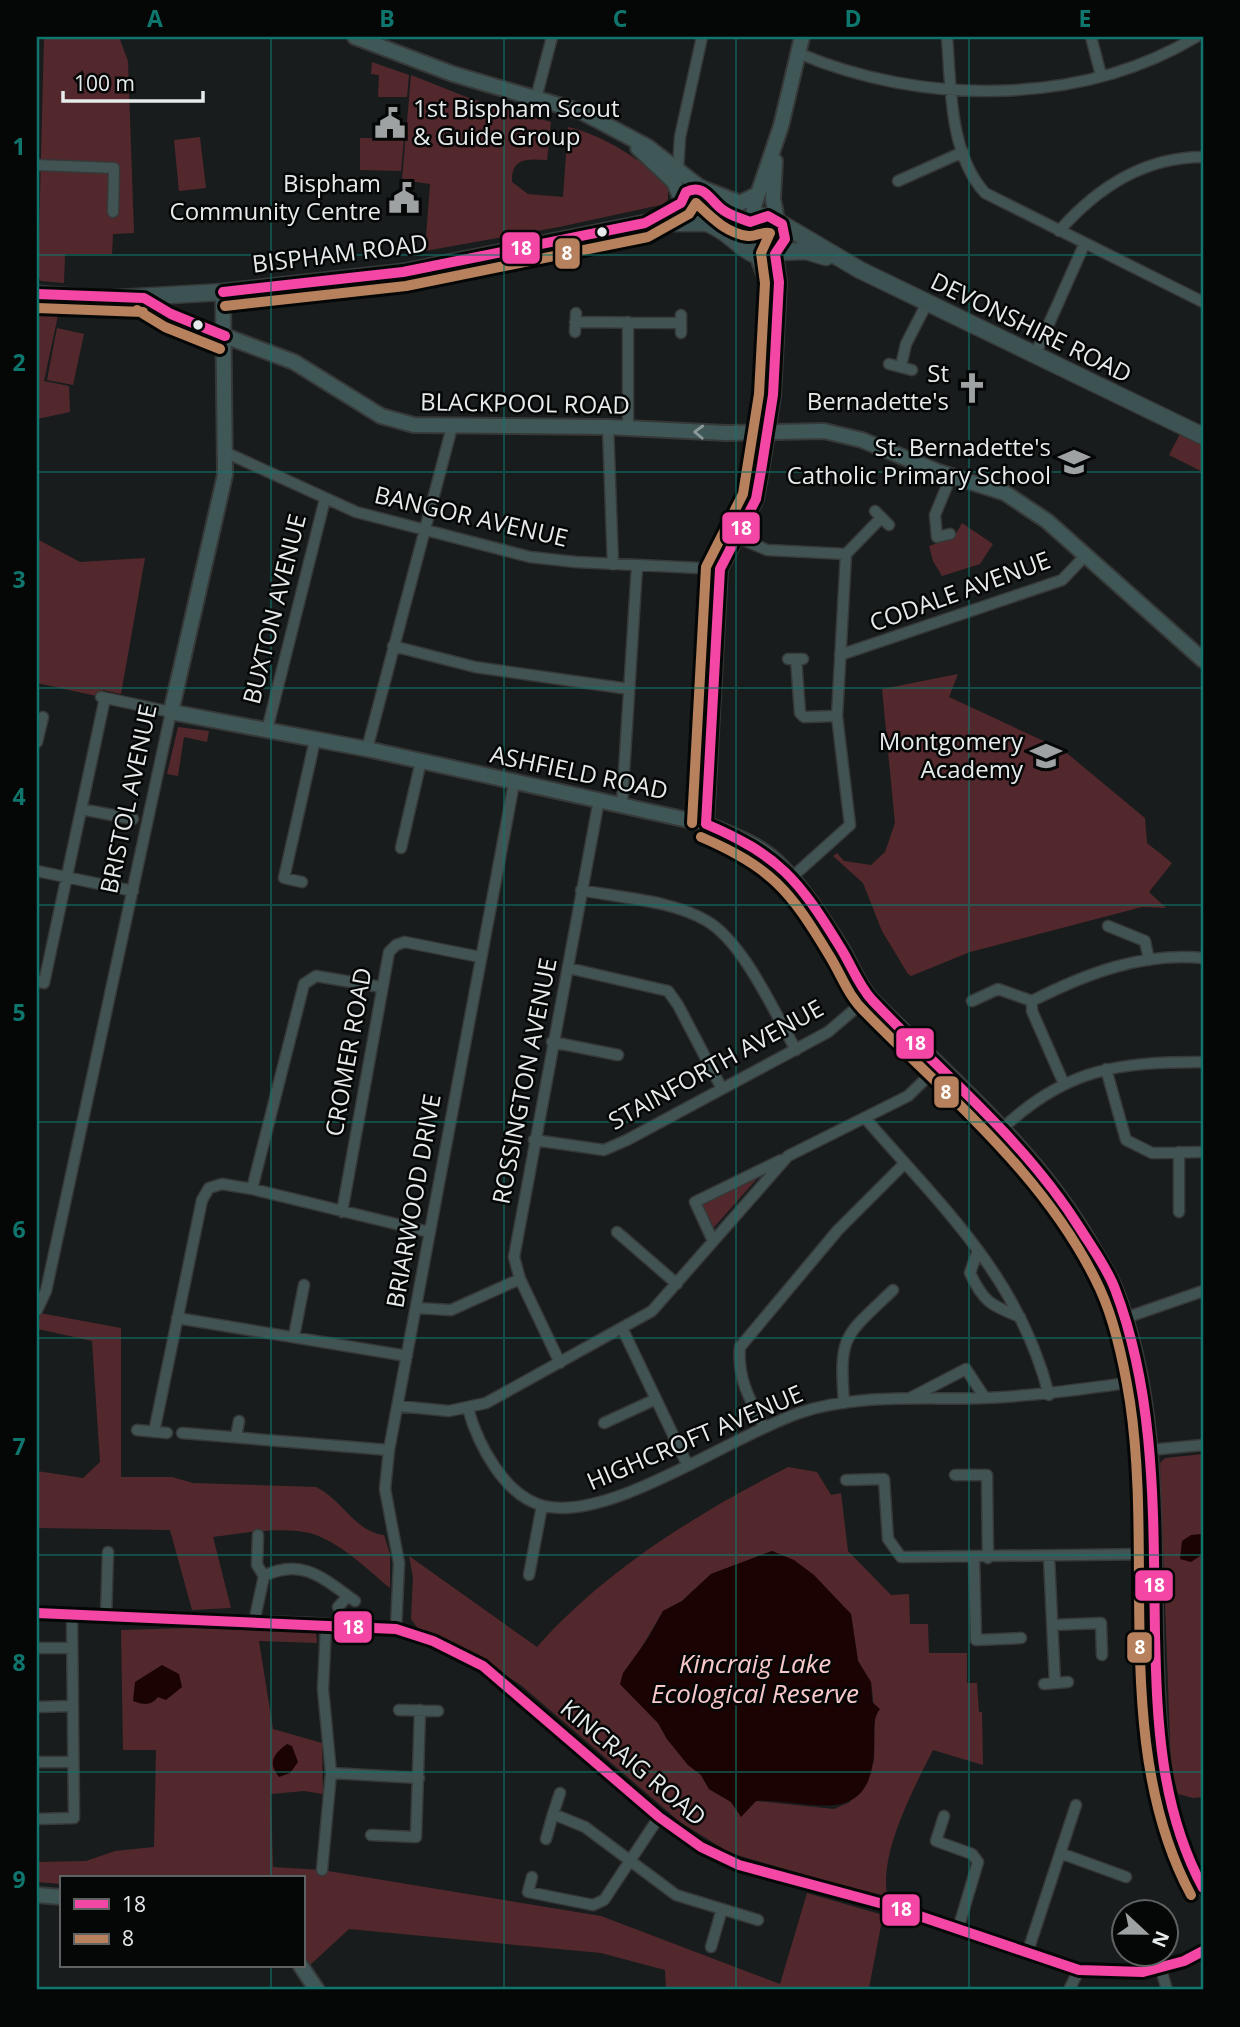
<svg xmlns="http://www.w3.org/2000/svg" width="1240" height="2027" font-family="'Open Sans',sans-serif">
<rect width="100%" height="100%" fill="#191c1c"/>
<path fill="#53282c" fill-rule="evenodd" d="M44 37H119L128 61 134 233 113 234 112 254H65L64 283 41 281 38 277Z
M372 62 409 75 407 97H378L379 75 371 74Z
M411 75 469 98 551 122 547 160C528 159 511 157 512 182L528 194 563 197 568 127C606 136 639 159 668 185V199L665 204 559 227 425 251 430 184 402 180Z
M200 137 206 188 179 191 174 140Z
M360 138H404L401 171 360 170Z
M37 305 60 306 44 381 69 386 70 412 37 419Z
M57 328 84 334 73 385 47 380Z
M1180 434 1203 443V472L1169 455Z
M741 468 753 470C750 488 749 515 731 524Z
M962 523 993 544 980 564 942 576 933 561 929 546 954 537Z
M37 539 80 562 145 558 121 694 103 690 101 697 37 683Z
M958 674 949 697 1063 750 1145 818 1147 843 1172 863 1149 892 1166 908 1142 907 970 952 911 976 908 974 882 931 863 883 833 856 837 853 844 861 871 865 885 852 895 823 882 689Z
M178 727 209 731 207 742 184 737 178 776 167 774Z
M762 1173 709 1233 695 1202Z
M40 1313 121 1328V1477H172L193 1483 316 1487C343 1500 355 1532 384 1535L390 1554V1588C367 1569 344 1546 316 1535 288 1525 242 1533 213 1537L231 1608 192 1610 170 1530 37 1528V1471L83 1478 100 1462 92 1341 38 1329Z
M1203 1454V1797L1193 1798 1178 1794 1171 1768 1160 1463 1165 1458Z
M788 1467 817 1472 831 1495 841 1493 848 1551 891 1595 909 1594 910 1624H928L929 1653H967V1683H977L979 1712H982L983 1765 933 1750C914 1788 877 1856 888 1899L730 1853 680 1822 522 1686 469 1651 419 1630 411 1619 413 1577 409 1556 537 1647C605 1570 698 1513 788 1467ZM772 1551 851 1614 858 1661 871 1682 875 1715 874 1761 850 1802 834 1809 756 1801 741 1816 731 1802 709 1789 701 1775 688 1765 667 1739 658 1723 620 1684 663 1611 682 1601 711 1574Z
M190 1628 316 1633 317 1643 259 1641 273 1729 322 1743 323 1794 304 1791 271 1794 273 1867 322 1870 601 1916 780 1984 807 1893 883 1915 869 1988 666 1990 665 1970 601 1953 349 1929 309 1966 303 1957V1878H61V1884L37 1882V1862L86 1861 115 1851 154 1847 156 1750H123L121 1630Z"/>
<path fill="#1b0304" d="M1202 1534 1203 1554 1191 1562 1180 1559 1182 1541 1191 1535Z
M772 1551 794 1560 814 1575 851 1614 858 1661 871 1682 872 1702 880 1709C871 1720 875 1738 874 1751 870 1832 806 1798 756 1801L741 1817 731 1802 709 1789 701 1775 688 1765 667 1739 658 1723 620 1684 623 1673 649 1637 663 1611 682 1601 711 1574Z
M162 1665 179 1674 182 1687 166 1700 158 1697C151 1706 144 1705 133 1701L135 1682Z
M287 1744 292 1746 298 1762 290 1773 279 1777C267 1763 274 1753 287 1744Z"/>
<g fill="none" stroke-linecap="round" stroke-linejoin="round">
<defs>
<path id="street" d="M947 37C951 87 949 153 985 193L1203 302
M1091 37 1101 75
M798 53C920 105 1079 107 1196 37
M536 98 552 37
M37 165 114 168 113 212
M678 169 680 137 702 37
M898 181 963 152
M1059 231C1097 188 1143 157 1203 157
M144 298 171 314 225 336
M575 322 681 323
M575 332 576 313
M681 333V315
M1035 355 1084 245
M889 364 912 370
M901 366 906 344 927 303
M608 427 613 565
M628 429V322
M227 453 356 512 530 557 576 562 720 569
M875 511 889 525
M950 534 937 537 935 515 951 476
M736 537 767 550 846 554 837 716 850 825 791 878
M846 554 881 518
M393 646 475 667 629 689
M840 655 1062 580 1086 555
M788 659H803
M796 659 800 713 804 717 837 716
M267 730 325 499
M37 742 43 717
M367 749 452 427
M622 804 637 566
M81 809 133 819
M401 848 421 761
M37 871 133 891
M302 882 284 878 315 740
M581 890C621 898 671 900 707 921 744 943 774 1012 796 1050
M1108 926 1145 941 1149 960
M568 968 668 991 678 1005 722 1089
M37 981 44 983 105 698
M972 1001 998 989 1032 1001
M552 1042 618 1055
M1106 1069 1126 1140 1152 1153 1203 1152
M1064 1084 1032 1011V1001C1085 974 1142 952 1203 958
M865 1118C942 1207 1019 1277 1049 1395
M1003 1128C1067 1068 1119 1062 1203 1062
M534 1140 604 1150 627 1140 828 1032 869 997
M252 1189 304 984 316 976 381 987
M342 1212 389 952 396 945 405 942 480 957
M1179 1212V1152
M617 1232 677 1284
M713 1241 695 1202 781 1160
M978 1250 970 1273C984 1303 991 1305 1020 1317
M416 1308 451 1310 520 1279
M37 1310 46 1291 171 712 101 697
M177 1318 407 1356
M1125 1318 1203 1291
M623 1330 687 1464
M294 1336 304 1285
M560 1363 520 1279 514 1257 599 800
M910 1398 966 1369 985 1398
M844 1403C839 1334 844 1337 893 1290
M398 1406 449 1411 486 1403 652 1311 788 1156 908 1096 941 1064
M468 1409C478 1444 504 1496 544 1506 610 1522 731 1436 799 1413 857 1393 924 1400 984 1398 1037 1396 1089 1388 1142 1381
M604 1423 654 1400
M764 1427C750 1400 737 1378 740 1347L838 1230 904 1164
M137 1430 167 1433
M154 1432 202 1200 209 1188 222 1184 252 1189 429 1232
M182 1433 389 1450
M236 1437 239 1421
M1149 1450 1203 1445
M955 1475H987L988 1558
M846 1480 884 1479 888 1539 901 1557 1152 1554
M258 1535 257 1565 264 1576
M1049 1557 1055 1683
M974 1558 976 1640 1021 1638
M529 1575 542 1506
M338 1607 348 1596
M37 1613 311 1623 396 1629 433 1641 483 1666 659 1817 701 1847 739 1865 887 1905 1079 1970 1143 1972 1184 1961 1203 1951
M106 1617 108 1552
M254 1622 264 1576C302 1557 324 1579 355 1601
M1053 1625 1101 1623 1102 1655
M396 1629 399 1563 385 1489 389 1450 514 783
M37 1648H72
M1044 1684 1068 1682
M37 1707 72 1706
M399 1710 438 1711
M37 1762H73
M331 1773 419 1778
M553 1814 560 1793
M944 1816 936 1841 972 1854 978 1862 958 1929
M37 1819 74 1818 72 1616
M371 1835 416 1837 420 1710
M546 1839 553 1814 585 1827 676 1895 758 1920
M1060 1853 1126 1877
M322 1870 331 1773 323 1689 326 1624
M532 1877 528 1892 593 1905 604 1900 659 1817
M711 1947 722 1909
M1028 1951 1076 1805
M1161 1969 1167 1990
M1069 1990 1079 1970"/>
<path id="secondary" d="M355 37 453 74 582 112 648 147 701 188
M638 148 674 182 681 199
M775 161 773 199 777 220
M704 189 740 203 758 194
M753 220 754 206 781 126 802 37
M757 255 774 300
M223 292 225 475 171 712 367 749 706 824C729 834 757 843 777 862 801 885 822 918 840 946 851 963 858 986 872 1000 950 1078 1035 1148 1091 1245 1099 1260 1109 1274 1115 1289 1161 1405 1152 1536 1156 1659 1159 1737 1160 1819 1203 1888
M225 336 294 362 381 416 414 425 608 427 726 433 824 431 862 440 939 472 1005 493 1047 521 1203 660
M706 824 720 569 756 499 761 471 773 395 779 282 775 254
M37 1895 61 1897
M301 1966 317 1990"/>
<path id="primary" d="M750 222 724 211 701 188 690 189 681 199 687 213C697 220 707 222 717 228 731 235 744 252 759 256 782 262 792 235 777 220L763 216 750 222 744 235 751 251
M782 224 860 270 1203 436
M778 252 806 251 826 257
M37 294 102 299 223 292 403 272 645 223H704"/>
</defs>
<use href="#street" stroke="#373838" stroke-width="13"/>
<use href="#secondary" stroke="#373838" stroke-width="18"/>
<use href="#primary" stroke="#373838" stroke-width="19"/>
<use href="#street" stroke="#425353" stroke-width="10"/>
<use href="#secondary" stroke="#405758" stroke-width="14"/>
<use href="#primary" stroke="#3d5353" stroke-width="16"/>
<defs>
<path id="bus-1" d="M223 292 403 272 645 223 681 203 686 192C705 183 710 201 723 210 731 216 741 218 750 222L768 216 782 224 785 239 775 254 779 282 773 395 761 471 756 499 720 569 706 824
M37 294 144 298
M144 298 171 314 225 336
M706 824C779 855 799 880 840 947 851 964 858 985 872 1000 944 1076 1025 1140 1081 1230 1093 1249 1107 1268 1115 1289 1157 1399 1153 1518 1155 1634 1157 1722 1160 1808 1203 1888
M37 1613 396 1629 433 1641 483 1666 659 1817 701 1847 739 1865 887 1905 1079 1970 1143 1972 1184 1961 1203 1951"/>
<path id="bus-2" d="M225 306 406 286 648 237 689 214 696 203C711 217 726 233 748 236 756 237 762 231 770 233L761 253 765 283 759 394 743 494 706 567 692 823
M37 308 143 312
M137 310 165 327 220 349
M701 837C771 867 790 890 829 955 841 974 848 996 865 1012 949 1098 1048 1177 1100 1289 1116 1324 1124 1364 1130 1402 1154 1562 1112 1748 1191 1895"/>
</defs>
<use href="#bus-1" stroke="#050707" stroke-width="16"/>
<use href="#bus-2" stroke="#050707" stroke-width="16"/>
<use href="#bus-1" stroke="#f346a5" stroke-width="10"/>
<use href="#bus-2" stroke="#b6815c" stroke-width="10"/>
</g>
<defs><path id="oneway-chevron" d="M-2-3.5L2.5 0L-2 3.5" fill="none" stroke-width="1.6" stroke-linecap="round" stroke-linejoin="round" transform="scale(1.75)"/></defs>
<use stroke="#8b999a" href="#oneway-chevron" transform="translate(699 432) rotate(-178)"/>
<path fill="none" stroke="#0f766e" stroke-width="2" stroke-opacity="0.55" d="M271 37V1878M504 37V1990M736 37V1990M969 37V1990M37 255H1203M37 472H1203M37 688H1203M37 905H1203M37 1122H1203M37 1338H1203M37 1555H1203M37 1772H1203M271 1966V1990"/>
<defs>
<symbol id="civic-bare" viewBox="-9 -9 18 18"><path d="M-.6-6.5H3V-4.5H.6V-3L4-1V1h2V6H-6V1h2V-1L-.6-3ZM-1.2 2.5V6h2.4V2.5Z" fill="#9ea2a2" stroke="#050707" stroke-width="2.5" paint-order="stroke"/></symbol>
<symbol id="church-bare" viewBox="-9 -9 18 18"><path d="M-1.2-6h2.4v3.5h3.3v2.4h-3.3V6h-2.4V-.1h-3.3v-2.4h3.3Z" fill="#9ea2a2" stroke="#050707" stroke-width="2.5" paint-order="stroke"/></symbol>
<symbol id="school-bare" viewBox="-9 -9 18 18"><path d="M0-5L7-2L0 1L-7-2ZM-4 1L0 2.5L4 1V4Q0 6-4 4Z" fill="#9ea2a2" stroke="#050707" stroke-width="2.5" paint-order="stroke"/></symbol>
</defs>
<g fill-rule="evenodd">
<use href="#civic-bare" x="368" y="101" width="44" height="44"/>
<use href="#civic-bare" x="382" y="176" width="44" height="44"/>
<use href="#church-bare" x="950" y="366" width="44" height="44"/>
<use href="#school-bare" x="1052" y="440" width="44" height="44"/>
<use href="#school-bare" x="1024" y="734" width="44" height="44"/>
</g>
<g fill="#e6eaea" stroke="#050707" stroke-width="2.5">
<circle cx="602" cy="232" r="6"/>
<circle cx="198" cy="325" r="6"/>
</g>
<g text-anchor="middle" stroke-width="5" stroke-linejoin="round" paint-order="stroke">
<g font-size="24" fill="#e6eaea" stroke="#050707" text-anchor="end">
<text x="413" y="117" text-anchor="start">1st Bispham Scout<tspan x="413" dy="28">&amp; Guide Group</tspan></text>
<text x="381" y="192">Bispham<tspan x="381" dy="28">Community Centre</tspan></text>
<text x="949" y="382">St<tspan x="949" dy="28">Bernadette's</tspan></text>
<text x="1051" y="456">St. Bernadette's<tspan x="1051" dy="28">Catholic Primary School</tspan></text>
<text x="1023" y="750">Montgomery<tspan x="1023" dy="28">Academy</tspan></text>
</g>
<g font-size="24" fill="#e6eaea" stroke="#050707">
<text transform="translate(340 254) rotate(-7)" y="8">BISPHAM ROAD</text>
<text transform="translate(1031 328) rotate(26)" y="8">DEVONSHIRE ROAD</text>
<text transform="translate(525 404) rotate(1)" y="8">BLACKPOOL ROAD</text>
<text transform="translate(471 517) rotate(13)" y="8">BANGOR AVENUE</text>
<text transform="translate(960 592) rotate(-20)" y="8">CODALE AVENUE</text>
<text transform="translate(275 609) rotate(-76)" y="8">BUXTON AVENUE</text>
<text transform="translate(579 773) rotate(12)" y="8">ASHFIELD ROAD</text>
<text transform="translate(129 799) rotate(-78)" y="8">BRISTOL AVENUE</text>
<text transform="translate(349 1052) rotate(-80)" y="8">CROMER ROAD</text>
<text transform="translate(716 1065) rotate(-29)" y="8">STAINFORTH AVENUE</text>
<text transform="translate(525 1081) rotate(-79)" y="8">ROSSINGTON AVENUE</text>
<text transform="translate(414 1201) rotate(-80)" y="8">BRIARWOOD DRIVE</text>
<text transform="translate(695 1438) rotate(-23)" y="8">HIGHCROFT AVENUE</text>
<text transform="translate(633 1763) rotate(40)" y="8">KINCRAIG ROAD</text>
</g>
<g font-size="26" font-style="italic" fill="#f8c8ca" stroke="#050707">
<text x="755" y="1673">Kincraig Lake<tspan x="755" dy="30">Ecological Reserve</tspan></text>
</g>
</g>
<g stroke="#050707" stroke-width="2.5">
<rect x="501" y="231" width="40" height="34" rx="7" fill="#f346a5"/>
<rect x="554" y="237" width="27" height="33" rx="7" fill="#b6815c"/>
<rect x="721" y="511" width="40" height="34" rx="7" fill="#f346a5"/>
<rect x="895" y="1027" width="40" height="33" rx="7" fill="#f346a5"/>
<rect x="933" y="1075" width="27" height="34" rx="7" fill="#b6815c"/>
<rect x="1134" y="1569" width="40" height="33" rx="7" fill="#f346a5"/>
<rect x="333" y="1610" width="40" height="34" rx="7" fill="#f346a5"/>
<rect x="1126" y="1631" width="27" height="33" rx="7" fill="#b6815c"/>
<rect x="881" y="1893" width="40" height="34" rx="7" fill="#f346a5"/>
</g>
<g font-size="19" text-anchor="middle" font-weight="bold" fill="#fff">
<text x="521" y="255">18</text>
<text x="567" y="260">8</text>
<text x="741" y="535">18</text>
<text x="915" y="1050">18</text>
<text x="946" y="1099">8</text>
<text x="1154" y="1592">18</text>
<text x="353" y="1634">18</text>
<text x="1140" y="1654">8</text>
<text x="901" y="1916">18</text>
</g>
<rect width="1240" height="2027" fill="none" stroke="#050707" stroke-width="77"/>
<rect x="60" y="1876" width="245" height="91" fill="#050707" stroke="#5f6262" stroke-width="2"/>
<rect x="74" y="1899" width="35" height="10" fill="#f346a5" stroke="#5f6262" stroke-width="2"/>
<text x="122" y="1912" font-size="21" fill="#e6eaea">18</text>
<rect x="74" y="1934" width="35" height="10" fill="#b6815c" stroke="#5f6262" stroke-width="2"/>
<text x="122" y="1946" font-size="21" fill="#e6eaea">8</text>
<g transform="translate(1145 1933) rotate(112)"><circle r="33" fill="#050707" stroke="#5f6262" stroke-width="2"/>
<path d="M0-5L12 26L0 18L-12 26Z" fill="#9ea2a2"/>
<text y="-10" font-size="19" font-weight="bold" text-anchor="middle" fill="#e6eaea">N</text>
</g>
<path d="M63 91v10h140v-10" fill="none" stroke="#e6eaea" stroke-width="3.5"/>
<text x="74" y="91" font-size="21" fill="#e6eaea" stroke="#050707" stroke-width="5" paint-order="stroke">100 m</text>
<rect x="38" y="38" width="1164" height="1950" fill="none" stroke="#0f766e" stroke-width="2.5"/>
<g font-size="23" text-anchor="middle" font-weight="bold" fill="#0f766e">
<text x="155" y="27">A</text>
<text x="387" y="27">B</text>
<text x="620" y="27">C</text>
<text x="853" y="27">D</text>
<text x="1085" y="27">E</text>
<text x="19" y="155">1</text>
<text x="19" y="371">2</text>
<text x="19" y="588">3</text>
<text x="19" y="805">4</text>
<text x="19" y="1021">5</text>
<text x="19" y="1238">6</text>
<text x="19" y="1455">7</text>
<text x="19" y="1671">8</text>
<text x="19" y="1888">9</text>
</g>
</svg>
